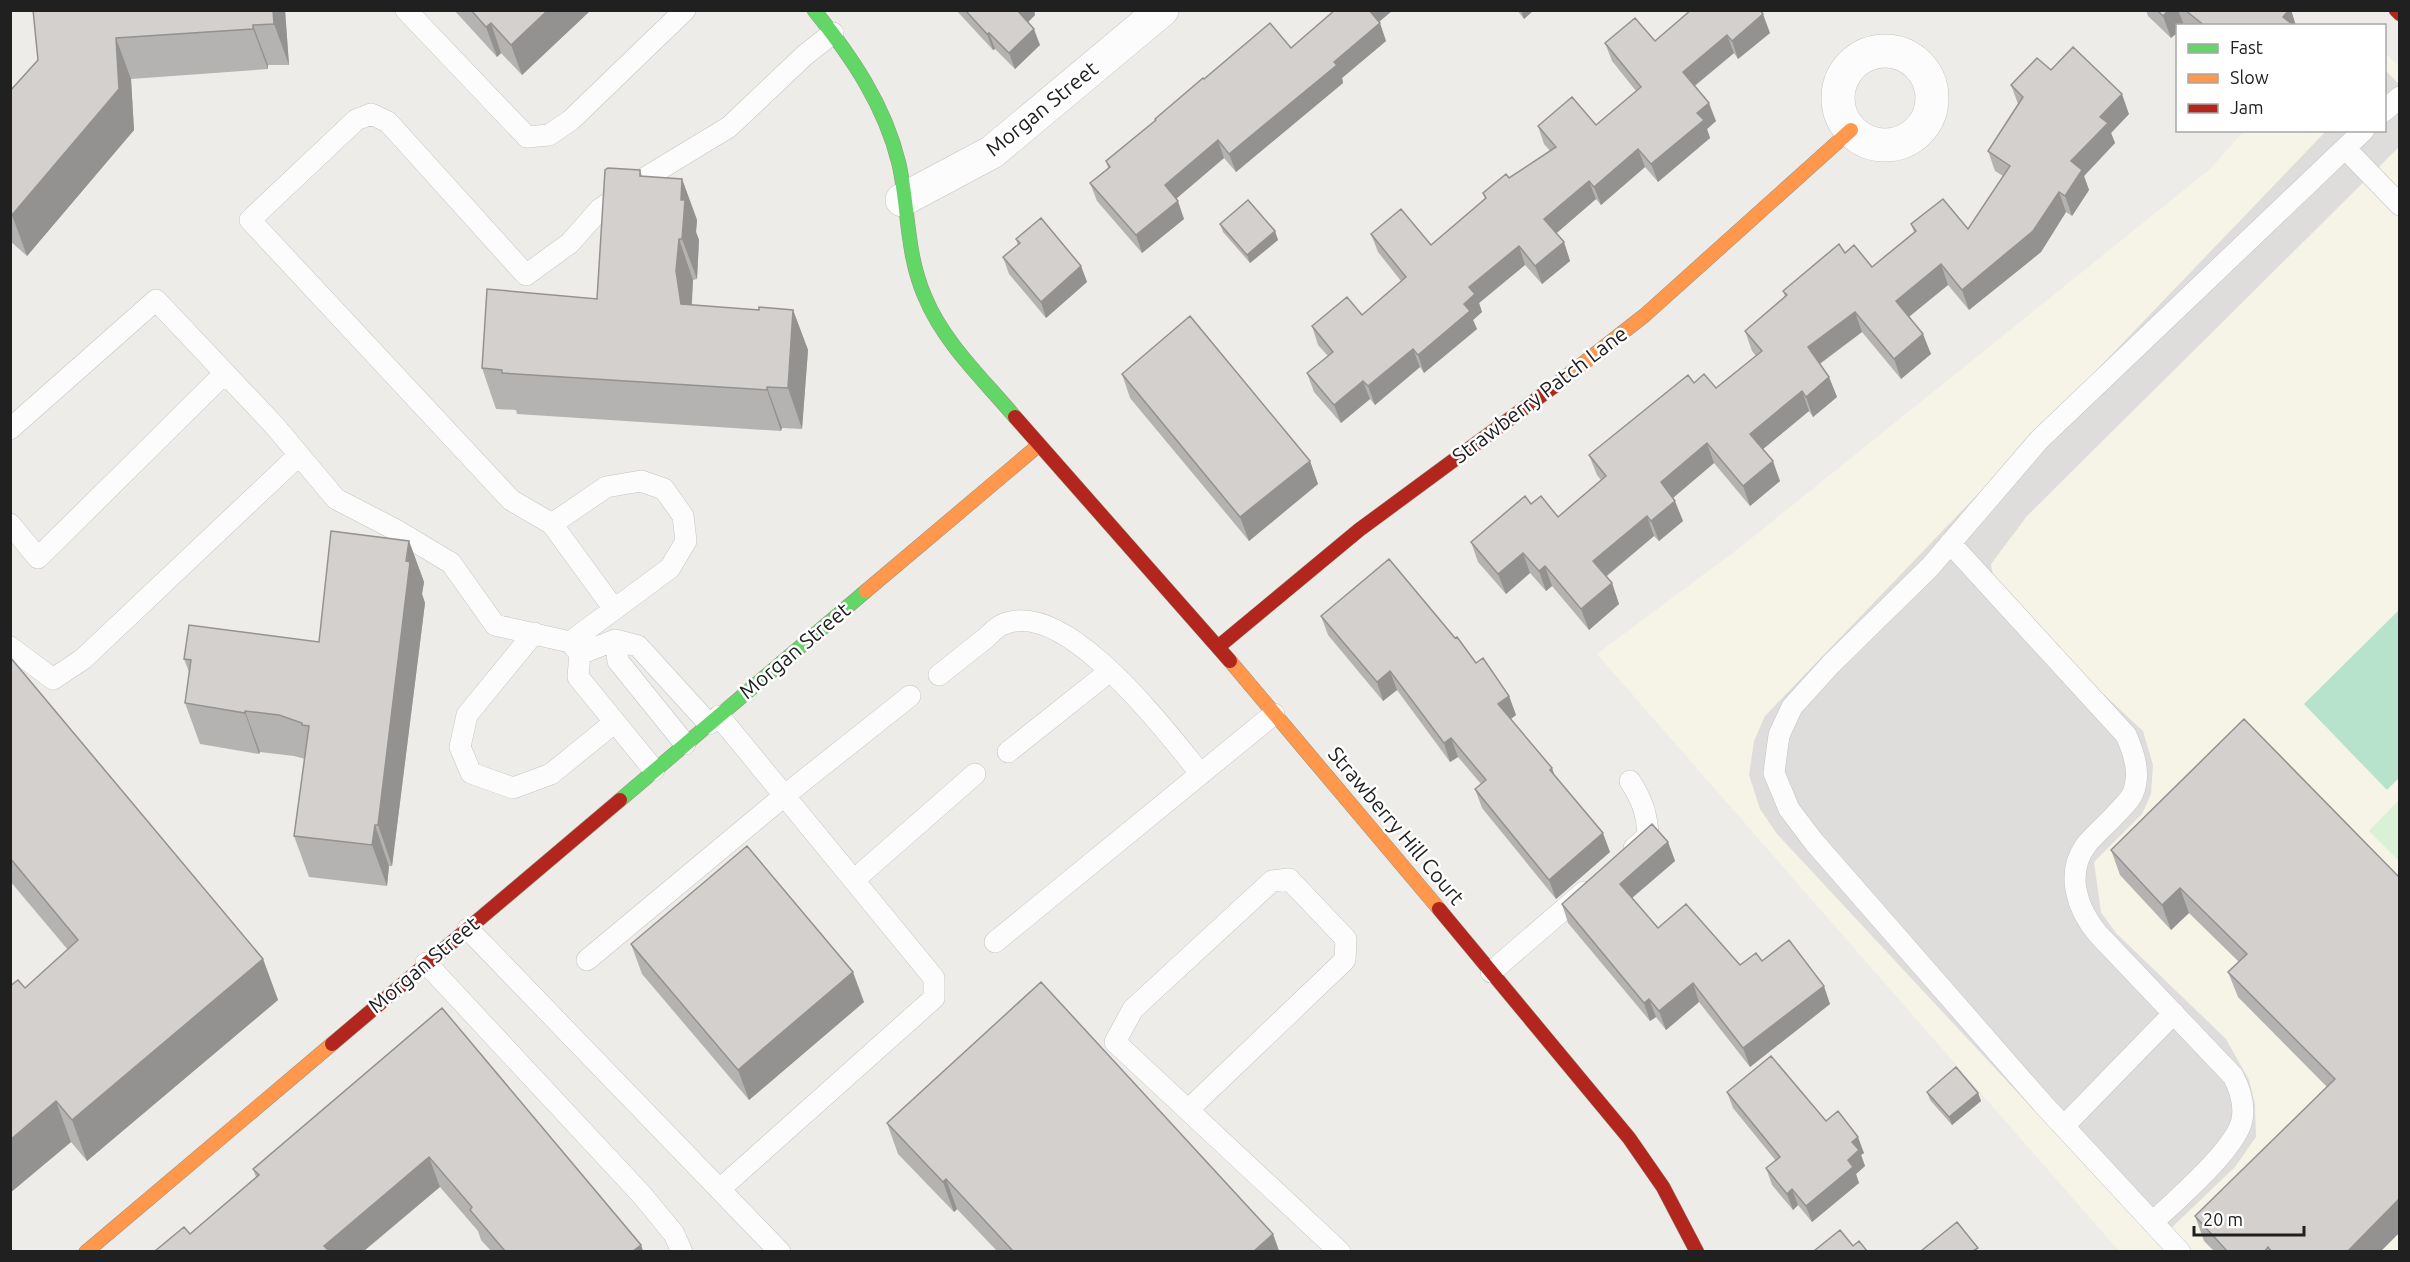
<svg xmlns="http://www.w3.org/2000/svg" width="2410" height="1262" font-family="Ubuntu,sans-serif">
<rect width="100%" height="100%" fill="#eeece9"/>
<path fill="#f6f4e6" d="M2385 53 2400 67 2399 1251H2119L1597 654 1738 549 2210 169 2244 131 2384 130Z"/>
<path fill="#d9f2d7" d="M2399 800V861L2369 831Z"/>
<path fill="#b7e2cc" d="M2399 610V778L2387 790 2304 704Z"/>
<path fill="#dedddc" d="M2385 70 2399 84V147L2027 516 1991 564 1996 594 2143 731 2153 765 2151 794 2142 814 2094 862 2101 912 2116 933 2226 1039 2249 1080 2255 1104 2256 1137 2235 1167 2165 1234 2180 1251H2165L1777 834 1760 809 1749 775 1754 741 1765 716 2326 131 2384 130Z"/>
<g fill="none" stroke-linecap="round" stroke-linejoin="round">
<defs>
<path id="lane" d="M406 10 527 137 549 135 571 120 685 10
M2384 111 2400 97
M2345 148 2400 205
M10 429 156 300 274 425 336 499 396 530 451 563 495 625 570 642
M10 524 38 558 225 373
M552 524 614 609
M1950 543 2126 735C2134 753 2141 774 2133 793 2130 801 2120 809 2115 815 2106 825 2095 834 2086 845 2065 874 2077 909 2098 934L2233 1076C2240 1089 2245 1104 2242 1120 2236 1149 2176 1200 2153 1222
M534 633 467 715 460 747 471 773 513 788 551 774 615 722
M615 640 618 661 685 744
M10 647 53 679 83 659 299 455
M580 654 570 642 670 568 686 541 683 516 664 489 641 481 606 487 552 524 511 500 250 220 356 120 371 114 388 122 526 275 570 243 600 209 640 181 729 127 805 55 833 33
M939 675C955 663 970 650 986 638 991 633 997 626 1004 624 1067 598 1165 731 1201 774
M719 716 934 978V998L720 1189
M1008 752 1110 671
M654 770 578 677 580 654 615 640 638 646 709 724
M1630 781C1642 800 1647 813 1648 836L1634 848
M854 880 975 774
M468 929 780 1252
M995 942 1274 714
M587 960 784 796 910 696
M426 963 642 1195 674 1234 682 1252
M1491 972 1584 892
M1188 1110 1345 960 1346 939 1289 879 1272 881 1133 1009 1115 1042 1340 1252
M2064 1126 2174 1013
M2180 1252 2042 1103 1814 842 1789 809 1774 773 1779 735 1792 707 1831 664 1930 567 2039 440 2364 130"/>
<path id="street" d="M1838 98a47 47 0 1 1 94 0a47 47 0 1 1-94 0Z
M902 200 992 152 1162 10"/>
<path id="fast" d="M814 10C851 56 885 105 899 164 909 209 906 254 925 297 944 343 983 379 1015 417
M620 800 866 591"/>
<path id="slow" d="M1553 387 1645 315 1851 130
M866 591 1039 445
M1230 661 1439 909
M86 1252 332 1044"/>
<path id="jam" d="M2396 10 2400 14
M1015 417 1230 661
M1218 647 1359 530 1553 387
M1439 909 1629 1138 1663 1187 1697 1252
M332 1044 620 800"/>
</defs>
<use href="#lane" stroke="#c5c4c3" stroke-width="22"/>
<use href="#street" stroke="#c5c4c3" stroke-width="34"/>
<use href="#fast" stroke="#979782" stroke-width="15"/>
<use href="#slow" stroke="#979782" stroke-width="15"/>
<use href="#jam" stroke="#979782" stroke-width="15"/>
<use href="#lane" stroke="#fcfcfc" stroke-width="21"/>
<use href="#street" stroke="#fcfcfc" stroke-width="33"/>
<use href="#fast" stroke="#63d668" stroke-width="14"/>
<use href="#slow" stroke="#ff974d" stroke-width="14"/>
<use href="#jam" stroke="#b3261e" stroke-width="14"/>
</g>
<path fill="#b5b3b1" d="M33 10H285L289 65H268V69L131 79 134 130 27 256 10 241V91L38 60Z
M454 10H591L522 75 501 53 497 57Z
M956 10H1034L1035 15 1028 22 1040 45 1015 69 995 49 993 50Z
M1335 10H1393L1379 22 1386 41 1342 78 1343 83 1236 172 1224 158 1176 199 1184 219 1142 253 1097 201 1090 183 1108 168 1106 161 1155 121V119L1204 79 1291 48Z
M1517 10H1534L1524 19Z
M2146 10H2291L2296 26H2178V32L2171 38 2148 16Z
M1770 33 1738 59 1734 53 1695 86 1716 121 1707 129 1710 138 1658 182 1645 167 1601 205 1596 199 1556 233 1564 242 1570 261 1542 284 1525 265 1479 303 1482 312 1473 320 1477 329 1424 373 1420 367 1375 405 1370 399 1341 423 1314 392 1307 373 1328 356 1318 345 1312 326 1362 315 1401 281 1378 252 1371 234 1431 245 1485 199 1483 193 1509 178 1550 151 1544 144 1538 126 1596 125 1636 91 1612 61 1605 43 1655 41Z
M2051 70 2129 114 2111 133 2115 143 2084 176 2089 190 2072 216 2066 212 2041 252 1969 310 1948 285 1909 316 1931 354 1901 379 1862 332 1820 364 1829 377 1837 397 1813 417 1809 411 1763 449 1780 481 1750 506 1714 463 1673 498 1683 521 1659 541 1654 536 1606 577 1612 583 1619 604 1589 630 1552 586 1546 591 1530 573 1506 594 1478 562 1471 542 1531 504 1558 517 1601 480 1597 475 1589 455 1694 383 1716 388 1756 356 1752 351 1745 331 1785 297 1783 291 1845 253 1872 267 1914 232 1911 224 1968 229 2003 176 1995 171 1988 151 2018 104 2011 85Z
M640 170 642 176 682 179 697 220 696 232 699 240 697 279 693 280 692 305 759 310H793L808 350 802 429 782 428 781 431 517 414 516 410 496 409 482 368 597 299Z
M1220 224 1275 231 1278 240 1250 263 1223 232Z
M1016 239 1081 266 1087 282 1046 318 1009 274 1003 257 1018 245Z
M1122 374 1310 461 1318 484 1249 541 1130 398Z
M409 541 424 582 422 594 425 603 392 866H389L387 886 309 877 294 836 305 759 294 756 260 752 259 754 200 744 185 703 189 672 184 659 319 642Z
M1321 616 1476 663 1509 696 1516 715 1511 719 1556 778 1610 852 1556 899 1482 808 1475 789 1481 784 1458 757 1450 762 1397 690 1383 701 1328 635Z
M10 657 263 959 278 1000 87 1161 71 1142 10 1193 25 988 68 950 10 881Z
M1668 842 1675 861 1632 898 1658 928 1740 965 1762 961 1830 1004 1750 1067 1699 1002 1666 1030 1656 1017 1650 1021 1568 923 1562 904Z
M2111 850 2400 878V1232L2381 1251H2214L2204 1241 2195 1216 2327 1087 2238 997 2228 972 2239 962 2189 913 2171 930 2120 875Z
M631 944 864 1002 749 1100 642 974Z
M442 1008 641 1245 643 1251H491L481 1240 478 1231 440 1187 190 1234 256 1177 253 1169Z
M1727 1092 1826 1121 1864 1153 1861 1155 1865 1166 1856 1174 1859 1183 1812 1222 1798 1205 1793 1210 1772 1185 1766 1168 1776 1161 1733 1108Z
M1927 1092 1978 1093 1981 1101 1952 1125 1930 1100Z
M887 1123 1273 1234 1279 1251H997L957 1209 954 1212 898 1154Z"/>
<path fill="#949290" d="M273 10H285L289 65 274 24Z
M548 10H591L522 75 511 45Z
M1034 10 1035 15 1023 27 1017 11Z
M1368 10H1393L1374 26Z
M1521 10H1534L1524 19Z
M2169 10H2178L2184 25 2178 26V32L2171 38 2163 16Z
M2289 10H2291L2296 26H2286L2283 17Z
M1763 14 1770 33 1738 59 1732 41Z
M491 23 501 53 497 57 486 27Z
M1380 23 1386 41 1342 78 1343 83 1236 172 1229 154 1334 62Z
M253 25 268 65V69L253 29Z
M1034 29 1040 45 1015 69 1009 53Z
M989 33 995 49 993 50 987 34Z
M1727 35 1734 53 1689 90 1683 72Z
M116 38 131 79 134 130 27 256 12 215Z
M2122 94 2129 114 2111 133 2115 143 2084 176 2089 190 2072 216 2065 196 2071 161 2100 117Z
M1709 103 1716 121 1707 129 1710 138 1658 182 1651 164 1697 113Z
M1218 140 1224 158 1171 203 1165 185Z
M1638 149 1645 167 1601 205 1594 187Z
M682 179 697 220 696 232 699 240 697 279 682 239 681 200Z
M1589 181 1596 199 1551 238 1544 219Z
M2059 192 2066 212 2041 252 1969 310 1962 290Z
M1178 201 1184 219 1142 253 1136 235Z
M1275 231 1278 240 1250 263 1247 255Z
M679 239 693 280 691 312 681 304 676 271Z
M1564 242 1570 261 1542 284 1535 266Z
M1519 246 1525 265 1479 303 1482 312 1473 320 1477 329 1424 373 1418 355 1464 304 1469 287Z
M1941 264 1948 285 1904 321 1896 301Z
M1081 266 1087 282 1046 318 1041 302Z
M793 310 808 350 802 429 788 388Z
M1855 312 1862 332 1815 367 1808 347Z
M1923 334 1931 354 1901 379 1894 359Z
M1413 349 1420 367 1375 405 1368 386Z
M1829 377 1837 397 1813 417 1806 397Z
M1363 381 1370 399 1341 423 1334 405Z
M767 387 782 428 781 431 767 390Z
M1802 391 1809 411 1757 454 1750 434Z
M1707 443 1714 463 1668 502 1661 482Z
M1310 461 1318 484 1249 541 1240 517Z
M1773 461 1780 481 1750 506 1743 486Z
M1675 501 1683 521 1659 541 1651 521Z
M1647 516 1654 536 1600 581 1593 561Z
M409 541 424 582 422 594 425 603 392 866 378 825Z
M1523 553 1530 573 1506 594 1498 574Z
M1545 566 1552 586 1546 591 1539 571Z
M1612 583 1619 604 1589 630 1581 609Z
M1390 671 1397 690 1383 701 1377 682Z
M1509 696 1516 715 1505 723 1498 704Z
M245 711 260 752 259 754 245 713Z
M1451 738 1458 757 1450 762 1444 743Z
M1552 768 1559 787 1550 770Z
M375 825 389 866 387 886 372 845Z
M1603 833 1610 852 1556 899 1549 880Z
M1668 842 1675 861 1626 903 1620 884Z
M2180 888 2189 913 2171 930 2162 905Z
M263 959 278 1000 87 1161 72 1120Z
M853 972 864 1002 749 1100 738 1070Z
M1693 983 1699 1002 1666 1030 1659 1011Z
M1824 986 1830 1004 1750 1067 1743 1048Z
M1649 999 1656 1017 1650 1021 1644 1003Z
M1978 1093 1981 1101 1952 1125 1949 1117Z
M56 1101 71 1142 10 1193V1140Z
M1858 1137 1864 1153 1861 1155 1865 1166 1856 1174 1859 1183 1812 1222 1806 1206 1848 1160 1852 1142Z
M429 1157 440 1187 364 1251H326L324 1246Z
M946 1179 957 1209 954 1212 943 1182Z
M1792 1189 1798 1205 1793 1210 1787 1194Z
M2400 1198V1232L2381 1251H2348Z
M1273 1234 1279 1251H1254Z
M641 1245 643 1251H633Z"/>
<path fill="#d3d0ce" stroke="#949290" stroke-width="1.5" d="M33 10H273L274 24 253 25V29L116 38 119 89 12 215 10 214V91L38 60Z
M471 10H548L511 45 491 23 486 27Z
M965 10H1017L1034 29 1009 53 989 33 987 34Z
M1335 10H1369L1380 23 1334 62 1337 65 1229 154 1218 140 1165 185 1178 201 1136 235 1090 183 1110 167 1106 161 1156 120 1155 119 1203 78 1204 79 1270 23 1291 48Z
M1691 10H1760L1763 14 1732 41 1727 35 1683 72 1709 103 1697 113 1704 120 1651 164 1638 149 1594 187 1589 181 1544 219 1564 242 1535 266 1519 246 1469 287 1475 294 1464 304 1470 311 1418 355 1413 349 1368 386 1363 381 1334 405 1307 373 1333 352 1312 326 1347 297 1362 315 1406 277 1371 234 1401 209 1431 245 1486 198 1483 193 1506 174 1509 178 1556 147 1538 126 1572 97 1596 125 1641 87 1605 43 1635 18 1655 41Z
M2157 10H2169L2163 16Z
M2185 10H2289L2283 17 2293 25 2205 26Z
M2073 47 2122 94 2100 117 2108 123 2071 161 2082 170 2065 196 2059 192 2033 231 1962 290 1941 264 1896 301 1923 334 1894 359 1855 312 1808 347 1829 377 1806 397 1802 391 1750 434 1773 461 1743 486 1707 443 1661 482 1675 501 1651 521 1647 516 1593 561 1612 583 1581 609 1545 566 1539 571 1523 553 1498 574 1471 542 1525 496 1531 504 1541 496 1558 517 1606 476 1589 455 1688 375 1694 383 1704 374 1716 388 1762 351 1745 331 1787 295 1783 291 1839 244 1845 253 1854 245 1872 267 1916 231 1911 224 1943 199 1968 229 2010 166 1988 151 2023 97 2011 85 2037 58 2051 70Z
M608 168 640 170V176L682 179 681 200H685L682 239H679L676 271 681 304 759 310V307L793 310 788 388 767 387V390L502 373V370L482 368 487 289 597 299 605 170Z
M1248 200 1275 231 1247 255 1220 224Z
M1041 218 1081 266 1041 302 1003 257 1020 243 1016 239Z
M1190 316 1310 461 1240 517 1122 374Z
M331 531 409 541 406 561 410 562 378 825H375L372 845 294 836 309 726 302 725V723L279 715 245 711V713L185 703 191 660 184 659 189 625 319 642Z
M1389 559 1455 638 1457 637 1476 663 1483 658 1509 696 1498 704 1552 768 1550 770 1603 833 1549 880 1475 789 1486 780 1451 738 1444 743 1390 671 1377 682 1321 616Z
M10 657 263 959 72 1120 56 1101 10 1140V986L18 980 25 988 78 940 10 858Z
M2244 719 2400 878V1198L2348 1251H2271L2268 1247 2265 1251H2227L2195 1216 2335 1079 2228 972 2247 954 2180 888 2162 905 2111 850Z
M1652 824 1668 842 1620 884 1658 928 1686 904 1740 965 1756 953 1762 961 1789 940 1824 986 1743 1048 1693 983 1659 1011 1649 999 1644 1003 1562 904Z
M747 846 853 972 738 1070 631 944Z
M1041 982 1273 1234 1254 1251H1013L946 1179 943 1182 887 1123Z
M442 1008 641 1245 633 1251H505L470 1210 472 1207 429 1157 324 1246 329 1251H155L184 1227 190 1234 259 1175 253 1169Z
M1771 1056 1826 1121 1838 1111 1858 1137 1852 1142 1859 1150 1848 1160 1853 1167 1806 1206 1792 1189 1787 1194 1766 1168 1780 1157 1727 1092Z
M1956 1067 1978 1093 1949 1117 1927 1092Z
M1957 1222 1978 1248 1973 1251H1921Z
M1840 1230 1853 1246 1859 1241 1867 1251H1814Z"/>
<g text-anchor="middle" stroke-width="5" stroke-linejoin="round" paint-order="stroke">
<g font-size="21" fill="#202020" stroke="#fff">
<text transform="translate(1042 109) rotate(-39)" y="7">Morgan Street</text>
<text transform="translate(1540 395) rotate(-37)" y="7">Strawberry Patch Lane</text>
<text transform="translate(795 651) rotate(-40)" y="7">Morgan Street</text>
<text transform="translate(1396 826) rotate(50)" y="7">Strawberry Hill Court</text>
<text transform="translate(424 965) rotate(-40)" y="7">Morgan Street</text>
</g>
</g>
<rect width="2410" height="1262" fill="none" stroke="#202020" stroke-width="24"/>
<rect x="2176" y="24" width="210" height="108" fill="#ffffff" stroke="#a6a6a6" stroke-width="1.5"/>
<rect x="2188" y="44" width="30" height="9" fill="#63d668" stroke="#a6a6a6" stroke-width="1.5"/>
<text x="2230" y="54" font-size="18" fill="#202020">Fast</text>
<rect x="2188" y="74" width="30" height="9" fill="#ff974d" stroke="#a6a6a6" stroke-width="1.5"/>
<text x="2230" y="84" font-size="18" fill="#202020">Slow</text>
<rect x="2188" y="104" width="30" height="9" fill="#b3261e" stroke="#a6a6a6" stroke-width="1.5"/>
<text x="2230" y="114" font-size="18" fill="#202020">Jam</text>
<path d="M2194 1226v9h110v-9" fill="none" stroke="#202020" stroke-width="3"/>
<text x="2203" y="1226" font-size="18" fill="#202020" stroke="#ffffff" stroke-width="4.5" paint-order="stroke">20 m</text>
</svg>
